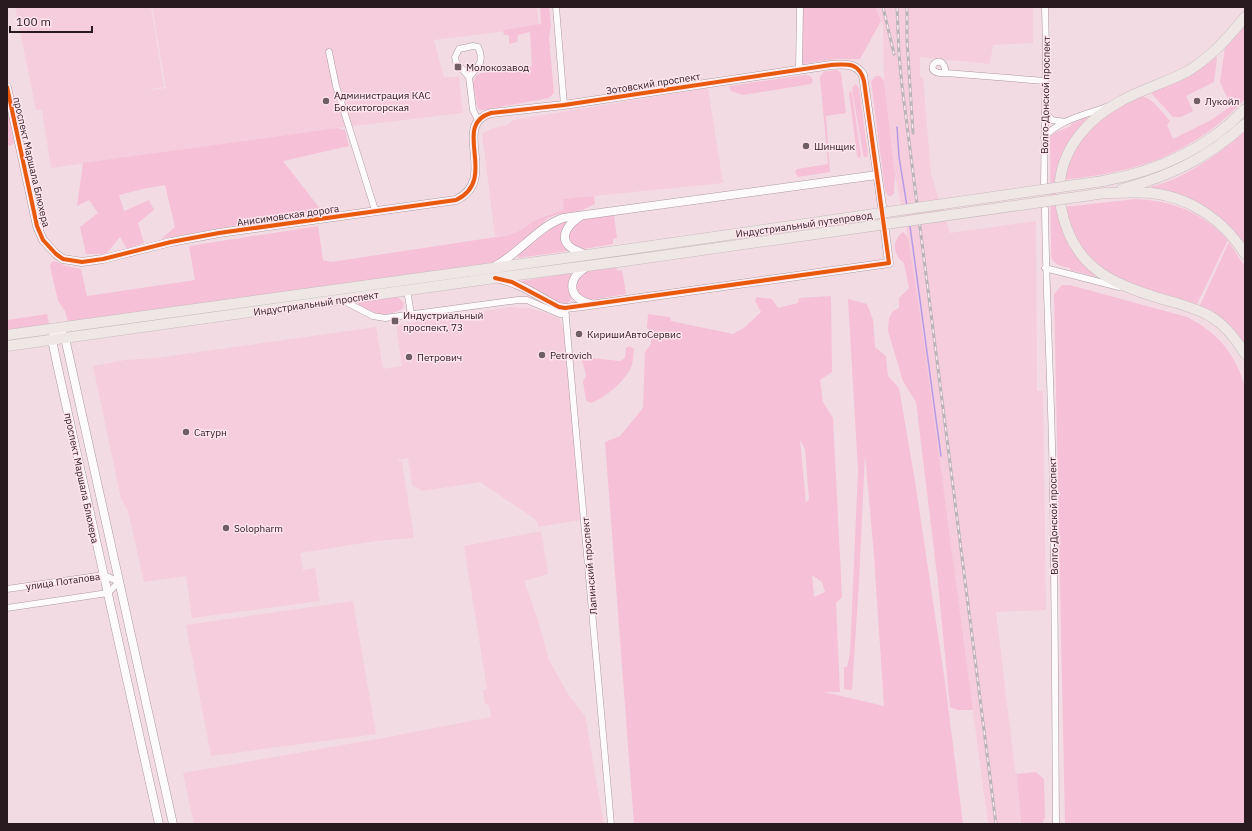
<svg xmlns="http://www.w3.org/2000/svg" width="1252" height="831" font-family="'IBM Plex Sans',sans-serif">
<rect width="100%" height="100%" fill="#f3dbe4"/>
<path fill="#f5cddc" d="M15 7H151L164 87 143 91 166 88 152 7H537L539 27 434 40 444 77H459L463 113 337 128 51 168 42 110H36Z
M876 7H887L888 10V7H1033V43L993 45 990 64 920 57V77L923 78 931 174 950 233 1036 221 1037 391H1043L1046 610 996 612 1015 770 1017 774 1021 824H988L923 335 909 243 895 175 884 81 883 24Z
M708 88 723 183 564 199V210L548 214 532 222 520 232 509 235 495 236 482 134 493 128 507 125 513 120Z
M510 307 529 308 546 313 560 319 564 331 581 520 539 527 535 519 480 482 422 491 412 485 408 458 397 460 402 462 414 538 376 541 300 553 303 570 315 568 320 601 192 618 186 576 144 582 128 511 121 499 93 366 125 360 156 358 376 327 383 369 402 366 396 325Z
M541 531 548 574 524 581 537 617 549 660 568 694 585 716 604 824H194L183 773 378 739 491 717 489 705 485 704 483 690 487 689 464 546Z
M353 601 376 734 211 756 186 625Z"/>
<path fill="#f6c0d6" fill-rule="evenodd" d="M540 7H549L551 25 549 38 554 93 549 98 483 110H479L477 107 473 83 476 76 481 73 532 66 530 32 518 35 517 42 509 44V35H504L503 30 541 24Z
M803 7H876L881 21 860 59H836L804 64 800 62Z
M1245 23V99C1214 132 1175 157 1131 168 1109 174 1086 177 1064 180L1071 155 1082 137 1106 114 1140 96C1152 97 1162 112 1170 121L1167 125 1173 139 1211 120 1231 106 1220 82 1225 47Z
M1216 55 1217 59 1214 82 1186 96 1193 111 1181 117H1173L1152 94V91Z
M837 70 841 73 846 113 826 116 830 172 798 177 795 172 797 169 828 164 820 77 823 72Z
M804 75C809 75 811 76 813 80L811 84 743 95 731 91 729 87V86Z
M876 76H880L884 81 895 175 894 193 891 196H888L885 190 871 81Z
M855 84 857 85 859 88 868 154 867 157H864L863 154 852 88Z
M850 90 852 93 861 155 859 159 857 155 849 94Z
M7 108 14 143 10 146 7 144Z
M1087 117 1088 118 1076 132 1056 191 1057 204 1097 276V277L1070 270V268C1061 266 1052 265 1051 254L1050 137 1054 133 1071 126V124Z
M337 128 345 130 349 146 283 161 321 210 161 239 175 227 165 185 143 189 119 195 124 211 149 200 154 210 138 223 144 243 127 249 120 237 106 254H86L80 227 98 213 89 200 77 206 83 163Z
M1245 131V249L1230 228 1152 190V186C1178 183 1226 149 1245 131Z
M594 196 595 204 580 211 559 214 548 218 508 256 499 262 68 322 65 311 58 301 50 266 52 262 54 261 67 266 81 269 87 296 195 280 189 246 318 226 323 260 331 262 509 235C522 231 524 227 534 221 544 216 553 213 564 210L563 199Z
M1136 199C1174 201 1201 212 1228 240L1197 304 1161 293V294L1134 286 1108 273 1089 258 1072 232 1065 207Z
M614 215 617 238 613 239V244L583 249C566 246 565 227 579 220 586 217 606 216 614 215Z
M566 221 562 232 568 249 567 251 518 258V255L547 227Z
M903 232 907 236 909 243 923 335 973 710H958L950 707 938 583 916 402 903 381 888 331 889 318 893 311 899 308V298L909 288 904 263C893 255 891 241 903 232Z
M1229 242 1245 267V347L1199 307Z
M616 266 617 271 622 270 626 294 590 300C585 299 580 296 578 291 568 270 604 268 616 266Z
M570 273 571 274C569 283 570 290 572 298L567 304H562L522 283V281Z
M1062 285H1070L1187 317C1217 332 1236 354 1245 387V824H1065L1054 294Z
M397 296 404 303 403 308C388 319 373 313 358 306V303L359 301Z
M831 296 832 372 820 380 823 402 833 418 842 597 836 603 840 692H824L884 706 874 556 865 454 859 582 852 690 844 689V667H847L850 653 858 471 848 299 867 304 873 320 875 347 886 356 888 376 899 388 915 481 945 682 963 824H634L605 442 620 436 643 408 645 352 651 344V331L647 328 648 314 670 317 671 321 733 334 745 327 761 312 755 301 757 297 772 299 778 308 798 303 799 298ZM800 440 805 449 809 499 806 503ZM812 575 822 582 825 592 814 597Z
M47 314 49 324 7 330V320Z
M629 346 634 349C633 354 633 360 632 365 627 379 604 400 590 403L586 400 583 382 586 375 581 357 620 361 625 358 626 348Z
M1036 772 1044 779 1045 817 1042 824H1021L1017 774Z"/>
<g fill="none" stroke-linecap="round" stroke-linejoin="round">
<path stroke="#b59be7" stroke-width="1.5" d="M897 127 899 157 907 206
M910 226 941 456"/>
<defs>
<path id="minor" d="M556 7 564 105
M329 52 336 86 375 210
M799 69 800 7
M946 73C945 70 945 66 943 64 936 55 922 75 946 73L1045 81
M469 77C478 67 485 61 478 47L473 46 459 49 455 57 456 62 469 77 473 110 478 120
M1045 112 1052 120 1065 122
M1044 138C1058 120 1085 115 1106 107
M1044 183 1046 50 1045 7
M1045 209C1046 287 1050 365 1052 444 1055 571 1055 697 1056 824
M1045 268 1119 287
M407 290 411 314
M342 300 373 316 385 318 518 300H527L560 314 566 315
M565 308 611 824
M7 589 104 575 119 582 108 593 7 608"/>
<path id="tertiary" d="M7 87 37 226 43 240 56 254 63 259 82 262 103 259 171 242 219 233 456 200C500 179 450 125 491 113L564 105 831 65C844 64 856 63 863 75L882 206
M581 216C571 222 558 235 569 246 573 250 581 252 586 255
M495 266C520 253 536 228 563 218L877 175
M588 266C567 278 566 297 591 304
M500 279C522 284 539 297 559 307L565 308 583 306 889 263 885 231
M55 328 52 340 57 364 159 824
M62 334 65 338 173 824"/>
<path id="primary" d="M1060 181C1064 145 1091 117 1121 101 1142 89 1166 83 1188 71 1211 57 1228 38 1245 17
M1103 181C1158 171 1206 150 1245 109
M1122 189C1170 176 1208 158 1245 124
M1105 193C1120 193 1136 192 1151 193 1190 197 1225 221 1245 254
M1061 207C1072 266 1109 283 1162 299 1178 303 1195 308 1210 316 1225 325 1236 339 1245 354
M7 335 623 250
M7 346 495 278 625 261"/>
</defs>
<use href="#minor" stroke="#ac9aa1" stroke-width="7"/>
<use href="#tertiary" stroke="#ac9aa1" stroke-width="9"/>
<use href="#primary" stroke="#c8bcc0" stroke-width="11"/>
<use href="#minor" stroke="#fdfafb" stroke-width="6"/>
<use href="#tertiary" stroke="#fdfafb" stroke-width="8"/>
<use href="#primary" stroke="#efe7e5" stroke-width="10"/>
<defs>
<path id="rail" d="M883 7 894 54
M897 7 899 54 902 86 996 824
M907 7V40L913 133"/>
</defs>
<use href="#rail" stroke="#bab4b6" stroke-width="3"/>
<use href="#rail" stroke="#ffe4ee" stroke-width="1.5" stroke-dasharray="4.5" stroke-linecap="butt"/>
<defs>
<path id="primary-bridge" d="M623 250 1103 181
M625 261 1105 193"/>
</defs>
<use href="#primary-bridge" stroke="#c8bcc0" stroke-width="11" stroke-linecap="butt"/>
<use href="#primary-bridge" stroke="#efe7e5" stroke-width="10"/>
<defs>
<path id="cycleway" d="M7 87 37 226 43 240 56 254 63 259 82 262 103 259 171 242 219 233 456 200C500 179 450 125 491 113L564 105 831 65C848 64 859 62 864 81L889 263 565 308 559 307 512 282 495 278"/>
</defs>
<use href="#cycleway" stroke="#ffe4ee" stroke-width="6"/>
<use href="#cycleway" stroke="#e8590c" stroke-width="4"/>
</g>
<g fill="#705e65" stroke="#ffe4ee" stroke-width="1.5">
<rect x="454" y="63" width="8" height="8" rx="2"/>
<circle cx="326" cy="101" r="4"/>
<circle cx="1197" cy="101" r="4"/>
<circle cx="806" cy="146" r="4"/>
<rect x="391" y="317" width="8" height="8" rx="2"/>
<circle cx="579" cy="334" r="4"/>
<circle cx="542" cy="355" r="4"/>
<circle cx="409" cy="357" r="4"/>
<circle cx="186" cy="432" r="4"/>
<circle cx="226" cy="528" r="4"/>
</g>
<g text-anchor="middle" stroke-width="3" stroke-linejoin="round" paint-order="stroke">
<g font-size="10" fill="#291a20" stroke="#ffe4ee" text-anchor="start">
<text x="466" y="71">Молокозавод</text>
<text x="334" y="99">Администрация КАС<tspan x="334" dy="12">Бокситогорская</tspan></text>
<text x="1205" y="105">Лукойл</text>
<text x="814" y="150">Шинщик</text>
<text x="403" y="319">Индустриальный<tspan x="403" dy="12">проспект, 73</tspan></text>
<text x="587" y="338">КиришиАвтоСервис</text>
<text x="550" y="359">Petrovich</text>
<text x="417" y="361">Петрович</text>
<text x="194" y="436">Сатурн</text>
<text x="234" y="532">Solopharm</text>
</g>
<g font-size="10" fill="#291a20" stroke="#ffe4ee">
<text transform="translate(653 83) rotate(-9)" y="4">Зотовский проспект</text>
<text transform="translate(1045 95) rotate(-89)" y="4">Волго-Донской проспект</text>
<text transform="translate(32 162) rotate(77)" y="4">проспект Маршала Блюхера</text>
<text transform="translate(288 215) rotate(-8)" y="4">Анисимовская дорога</text>
<text transform="translate(804 224) rotate(-8)" y="4">Индустриальный путепровод</text>
<text transform="translate(316 303) rotate(-8)" y="4">Индустриальный проспект</text>
<text transform="translate(82 478) rotate(78)" y="4">проспект Маршала Блюхера</text>
<text transform="translate(1053 516) rotate(-91)" y="4">Волго-Донской проспект</text>
<text transform="translate(589 566) rotate(-95)" y="4">Лапинский проспект</text>
<text transform="translate(63 581) rotate(-8)" y="4">улица Потапова</text>
</g>
</g>
<rect width="1252" height="831" fill="none" stroke="#291a20" stroke-width="16"/>
<path d="M10 26v6h82v-6" fill="none" stroke="#291a20" stroke-width="2"/>
<text x="16" y="26" font-size="12" fill="#291a20" stroke="#ffe4ee" stroke-width="3" paint-order="stroke">100 m</text>
</svg>
